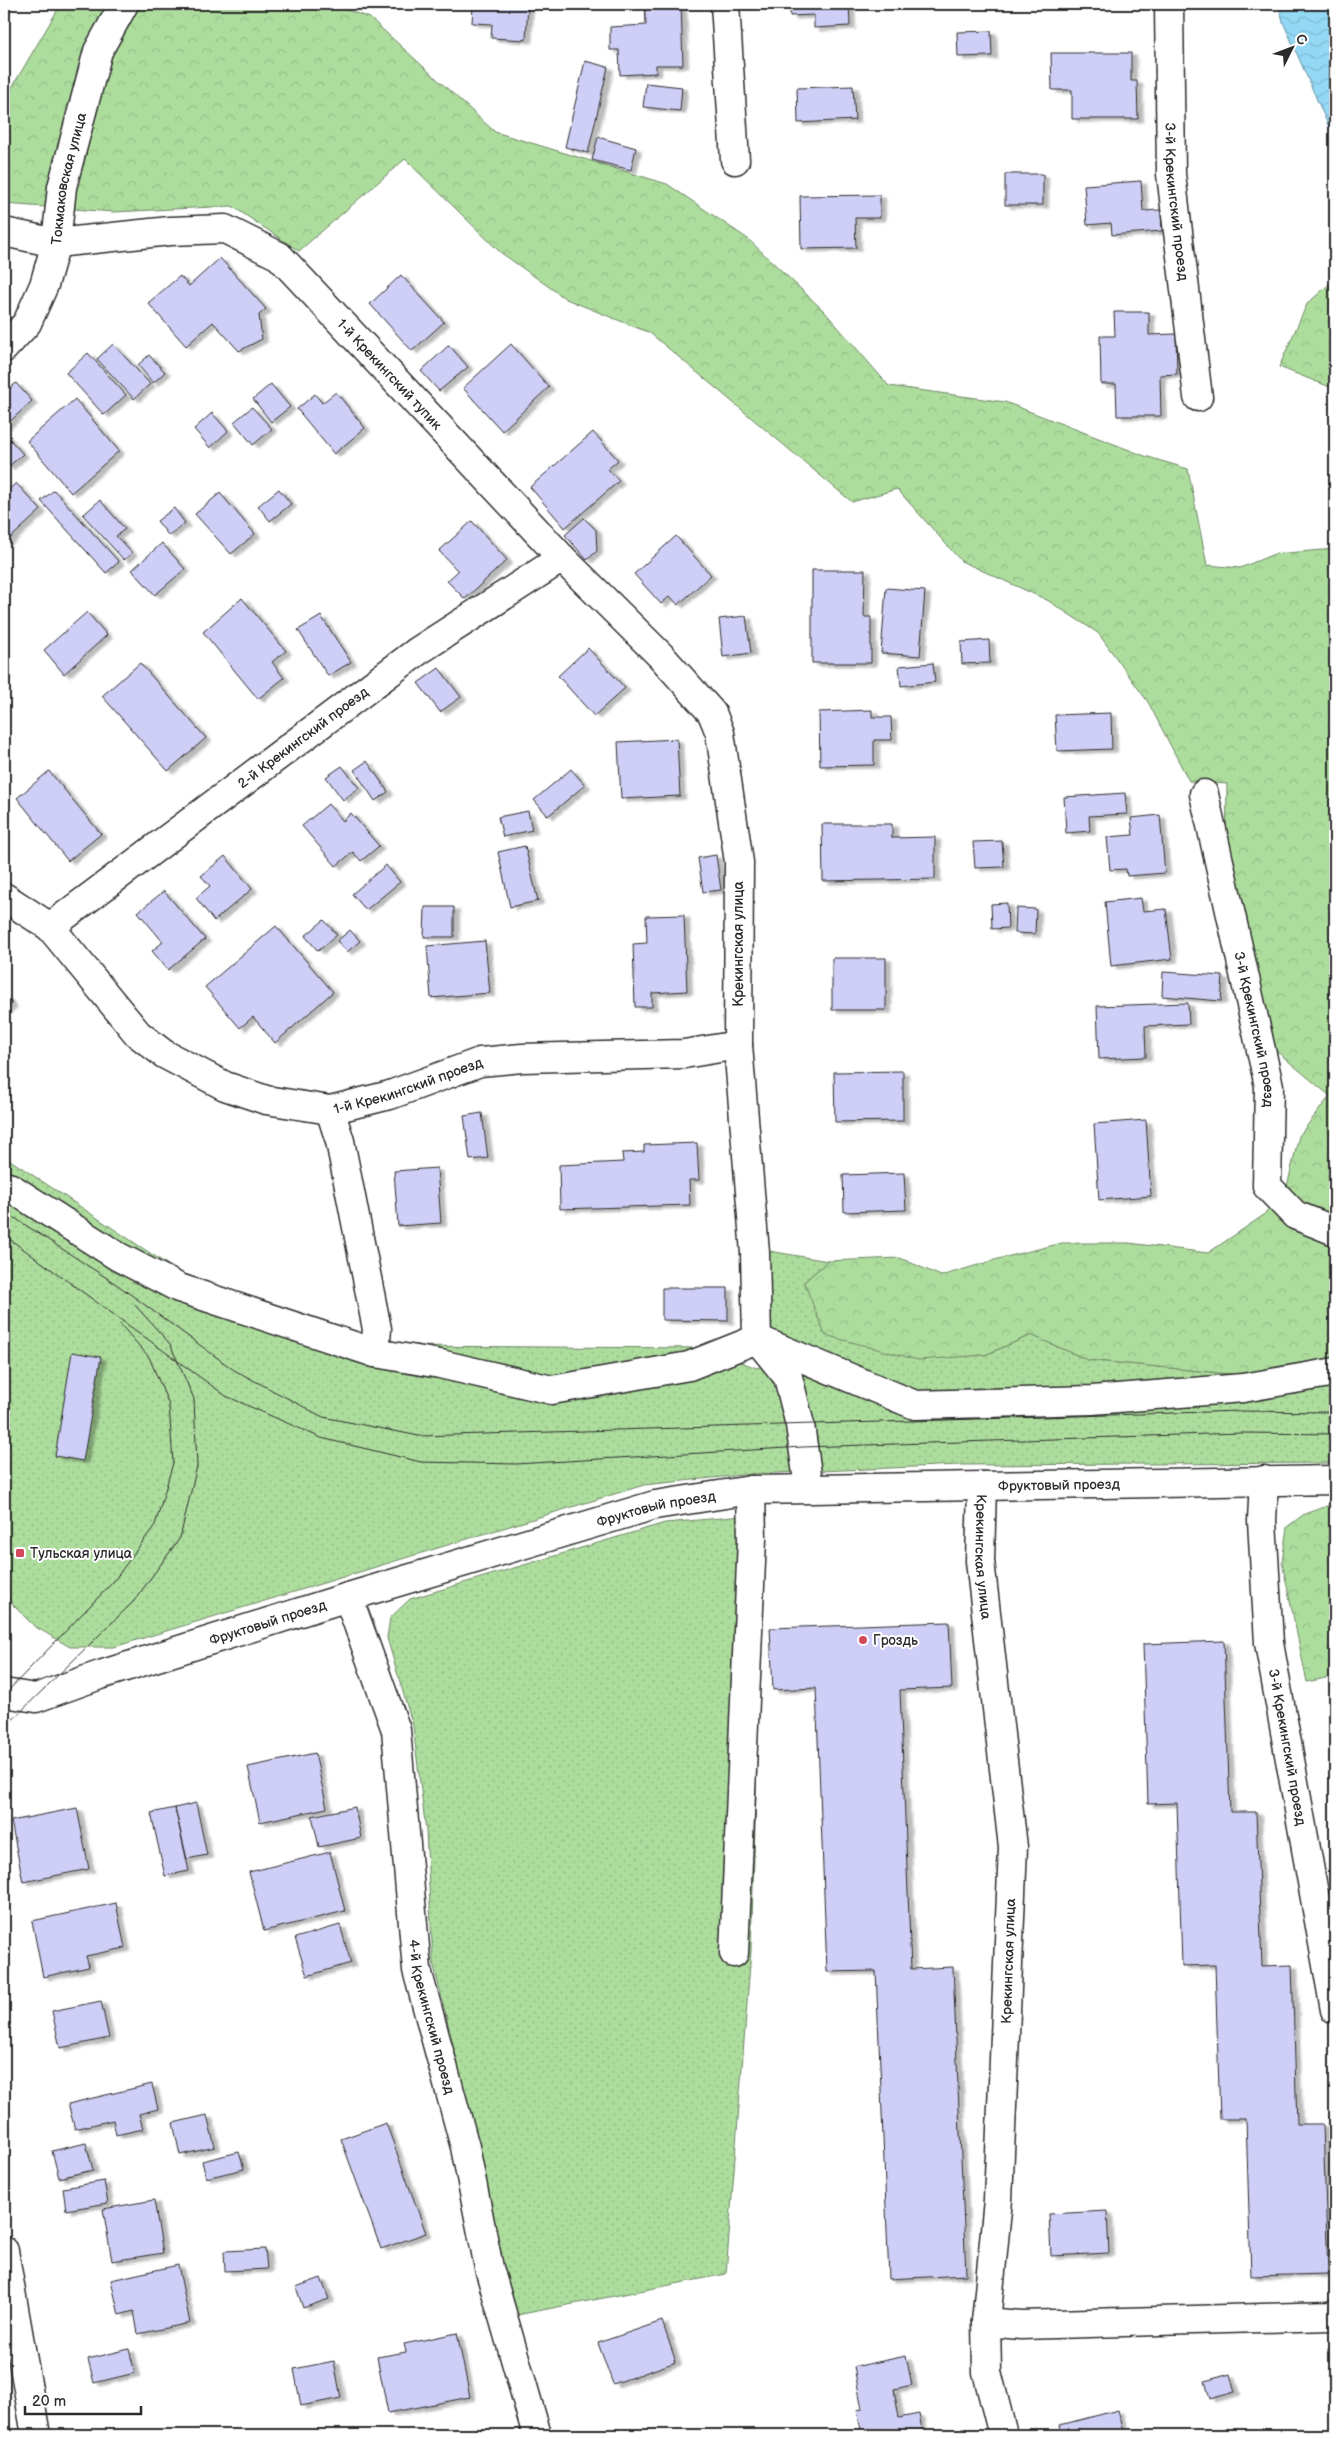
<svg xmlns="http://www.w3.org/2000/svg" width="1339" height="2439" font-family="'Balsamiq Sans',sans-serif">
<defs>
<pattern id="grass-dots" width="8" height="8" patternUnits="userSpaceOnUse" patternTransform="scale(1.25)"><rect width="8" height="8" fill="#addd9d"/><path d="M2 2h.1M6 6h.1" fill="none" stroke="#95be87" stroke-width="1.8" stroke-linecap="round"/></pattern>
<pattern id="forest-crowns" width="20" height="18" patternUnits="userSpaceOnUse" patternTransform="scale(1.25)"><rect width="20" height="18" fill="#addd9d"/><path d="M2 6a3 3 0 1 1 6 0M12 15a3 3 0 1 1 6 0" fill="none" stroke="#95be87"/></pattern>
<pattern id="water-waves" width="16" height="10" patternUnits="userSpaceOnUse" patternTransform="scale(1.25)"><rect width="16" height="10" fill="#93d8f5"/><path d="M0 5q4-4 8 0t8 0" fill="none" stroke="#7fbad2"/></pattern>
<filter id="shadow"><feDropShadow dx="5.5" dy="3" stdDeviation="1" flood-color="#0004"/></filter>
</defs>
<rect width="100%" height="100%" fill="#fff"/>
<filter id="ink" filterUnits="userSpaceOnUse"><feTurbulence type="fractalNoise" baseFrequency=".02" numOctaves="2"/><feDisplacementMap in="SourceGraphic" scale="10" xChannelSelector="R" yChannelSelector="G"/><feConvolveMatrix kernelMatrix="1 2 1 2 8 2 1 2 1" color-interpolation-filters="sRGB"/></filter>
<g filter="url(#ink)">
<path fill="url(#grass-dots)" stroke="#6c8464" d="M4 1156 177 1271 347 1335 391 1346 702 1348 757 1368 786 1356 772 1332 763 1250 828 1261 804 1282 985 1355 1031 1335 1088 1360 1240 1375 1335 1358V1463L960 1465 751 1474 644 1485 114 1647H70L34 1626 9 1601 4 1580Z
M765 1514 751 1951 726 2274 517 2315 494 2232 487 2185 433 1962 426 1831 413 1726 387 1638 390 1618 410 1599 665 1523Z"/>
<path fill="url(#forest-crowns)" stroke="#6c8464" d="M61 4H330L370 18 495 132 667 184 748 239 824 311 889 386 1005 402 1145 456 1188 469 1207 565 1240 568 1274 554 1335 549V1358L1240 1375 1088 1360 1031 1335 985 1355 918 1360 825 1335 804 1282 828 1261 900 1258 941 1276 998 1259 1062 1243H1129L1208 1253 1261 1217 1285 1195 1299 1136 1330 1096 1275 1050 1226 857 1227 784 1189 781 1148 702 1098 633 1047 600 961 561 897 489 852 502 650 333 566 299 500 252 405 159 299 251 232 206 114 212 4 204V101Z
M1335 279V389L1279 367 1307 304Z
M1332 1504H1335V1676L1307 1682 1282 1562 1287 1527 1303 1515Z"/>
<path fill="url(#water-waves)" stroke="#6993a4" d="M1279 4H1335V141L1283 22Z"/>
<path fill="#cecef6" stroke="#2b2b2b" filter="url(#shadow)" d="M473 4H528L526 40 491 38 492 24 472 23Z
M645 4H681L683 65H656V73L620 75 619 50H610V27L646 25Z
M790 4H849L850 26 814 28V15L790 16Z
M991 31 992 56 958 57 957 32Z
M1051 53H1131V81H1137L1138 119H1072V90H1052Z
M585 61 608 67 588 153 565 147Z
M646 83 682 87 680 111 643 107Z
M853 86 855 120 798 123 797 88Z
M598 137 636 148 631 170 592 160Z
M1005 174H1043V205H1005Z
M1141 181 1143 211 1161 210 1162 231 1112 235 1111 223 1087 225 1084 185Z
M880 195V218H855L856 248 801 249 800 196Z
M220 258 266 309 259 315 262 339 239 351 213 322 186 346 148 303 180 276 189 286Z
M401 275 444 322 412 351 370 304Z
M1114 312H1149V335L1176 334 1177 374 1160 375 1161 416H1117L1116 384H1101L1100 336H1115Z
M113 344 150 384 134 399 97 359Z
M511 344 549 387 502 431 463 388Z
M449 345 468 367 439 391 421 371Z
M88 353 126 395 104 415 66 373Z
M149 355 165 372 153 383 138 365Z
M16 383 32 401 5 426 4 394Z
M271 384 290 407 271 422 253 399Z
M336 392 365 428 334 454 297 409 315 394 322 403Z
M75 399 119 451 71 493 27 441Z
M252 407 272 429 253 445 234 422Z
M212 413 228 431 210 448 194 429Z
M593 432 618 460 608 469 619 481 565 528 530 487Z
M4 433 23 454 8 467 4 462Z
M16 483 41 510 4 544V494Z
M279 489 291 504 270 521 258 506Z
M54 490 119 562 106 573 41 501Z
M220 493 255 534 231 554 195 514Z
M100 500 125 529 116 536 132 553 124 560 83 515Z
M174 508 185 523 169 536 157 521Z
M584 518 596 530 597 551 587 560 565 535Z
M472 521 507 560 465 599 447 581 458 571 439 551Z
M676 536 711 575 678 605 670 596 661 604 634 574Z
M162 543 185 569 155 595 132 570Z
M812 570H865L864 617H871V663H812Z
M886 588 925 591 920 656 881 653Z
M242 598 286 651 272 662 284 678 258 699 203 632Z
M87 612 107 635 64 674 44 650Z
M321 616 351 662 328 676 298 630Z
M746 616 751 653 723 657 719 619Z
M989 640 990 663 962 664 961 642Z
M588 648 625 688 594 716 558 676Z
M140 663 206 738 168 771 102 696Z
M933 663 935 682 901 686 899 666Z
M439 668 461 697 440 712 418 683Z
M872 710V717H891L892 740H874V765L820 766 819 712Z
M1111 713 1112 749 1057 751 1055 715Z
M677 739 680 796 621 799 618 742Z
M367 761 388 792 375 801 354 770Z
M342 766 359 788 343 800 326 777Z
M571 769 585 785 548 816 534 800Z
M49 771 101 834 68 861 17 798Z
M1125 793 1127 814 1089 816 1090 831 1066 833 1064 797Z
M328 804 343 821 351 813 379 846 361 861 353 852 336 866 302 826Z
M528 811 532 830 503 837 498 817Z
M1160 815 1165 873 1127 876 1126 869 1110 870 1107 837 1133 835 1131 818Z
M822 824H892V838L935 837V879L823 881Z
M1002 841 1004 867 975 868 973 842Z
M525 846 538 901 510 907 498 852Z
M716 855 721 890 703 892 698 858Z
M225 856 252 889 214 921 196 898 210 886 201 876Z
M386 865 400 882 366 910 352 894Z
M164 891 205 939 168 970 152 951 163 942 138 912Z
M1141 898 1143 911 1166 909 1172 959 1111 966 1105 902Z
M1007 903 1008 928 992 929 991 904Z
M425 907H454V937H424Z
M1016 908 1036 909 1035 934 1015 933Z
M684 915 687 991 652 993V1007H635L633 944 647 943 646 916Z
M324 920 337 935 318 951 305 936Z
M276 926 333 992 275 1043 253 1017 240 1028 205 987Z
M350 930 360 941 347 952 337 941Z
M485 941 490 993 431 998 427 946Z
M832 958H886V1010H832Z
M1163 972 1223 976 1221 1001 1162 996Z
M4 995 12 1004 4 1011Z
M1188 1003 1189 1024 1145 1026 1146 1057 1099 1059 1097 1006Z
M903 1071V1121L835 1122 834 1072Z
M482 1113 488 1158 470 1160 464 1116Z
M1146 1120 1151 1196 1099 1200 1094 1124Z
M697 1143 699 1180H689L690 1205 560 1209 559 1165 623 1162 622 1153 644 1152V1145Z
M437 1168 441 1223 398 1226 394 1171Z
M904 1173 906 1210 844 1212 843 1175Z
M662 1288H728V1321L662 1320Z
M72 1352 101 1357 83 1461 55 1456Z
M949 1622 952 1688 900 1690 911 1969 953 1967 966 2275 889 2279 876 1971 827 1972 816 1688 773 1690 770 1628Z
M1224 1641 1230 1812H1256L1262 1966 1292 1965 1297 2124H1323L1328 2274 1251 2276 1246 2119H1220L1215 1965 1182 1966 1177 1803 1148 1804 1143 1644Z
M315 1753 327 1808 260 1822 248 1767Z
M196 1803 207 1855 187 1859 175 1808Z
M355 1807 361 1838 319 1847 312 1816Z
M77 1808 89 1869 23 1882 11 1821Z
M175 1808 189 1871 165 1876 151 1813Z
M330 1852 345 1911 264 1931 249 1872Z
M116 1903 125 1948 86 1956 89 1967 43 1977 32 1921Z
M340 1925 351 1963 307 1976 295 1938Z
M101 2001 109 2038 60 2048 52 2011Z
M152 2084 158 2109 139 2114 143 2129 116 2135 113 2120 75 2129 68 2104Z
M207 2115 215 2147 180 2155 173 2123Z
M386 2123 426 2233 381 2249 341 2139Z
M86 2143 93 2170 59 2178 52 2151Z
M239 2152 244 2169 206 2178 202 2161Z
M104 2181 108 2203 66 2210 63 2188Z
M154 2200 163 2253 112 2261 103 2209Z
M1107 2211 1109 2253 1051 2256 1049 2214Z
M265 2249 267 2269 225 2271 224 2251Z
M178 2265 190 2323 138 2334 134 2311 119 2315 111 2280Z
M321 2278 329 2299 303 2308 296 2287Z
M662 2321 676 2362 613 2384 598 2343Z
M457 2333 470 2397 388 2413 377 2357 406 2352 404 2344Z
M129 2349 135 2373 94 2383 88 2359Z
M906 2356 912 2385 894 2389 899 2418 919 2414 923 2435H862L857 2410 862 2409 854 2367Z
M334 2361 341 2398 301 2406 294 2369Z
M1230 2374 1235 2392 1210 2399 1205 2381Z
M1118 2410 1125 2435H1063L1060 2425Z"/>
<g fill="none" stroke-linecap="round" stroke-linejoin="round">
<defs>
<g id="minor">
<path d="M725 4 735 160"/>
<path id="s1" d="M1169 4 1171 174 1198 397"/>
<path id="s2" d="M4 232 56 243 170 231 225 229 279 256 562 558 661 656 712 713 720 733 739 862 738 1045 755 1253 757 1339 788 1377 800 1425 809 1488"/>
<path id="s3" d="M4 348 27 323 44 285 56 243 62 187 98 51 124 4"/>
<path id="s4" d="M1204 794 1269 1086 1267 1186 1295 1215 1335 1231"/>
<path id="s5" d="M4 897 50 927 138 1034 164 1054 225 1086 266 1100 330 1110 390 1095 480 1062 522 1058 684 1054 738 1045"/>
<path id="s6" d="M50 927 418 651 562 558"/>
<path d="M330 1110 340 1141 377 1329 375 1353"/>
<path d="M4 1186 11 1188 117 1256 179 1288 375 1353 440 1364 552 1390 689 1366 757 1339 915 1405 1092 1400 1243 1388 1335 1372"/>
<path id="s7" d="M1264 1480 1262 1521 1269 1643 1335 2010"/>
<path id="s8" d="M982 1486 980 1561 1013 1847 998 2200 986 2322 987 2372 1003 2435"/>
<path id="s9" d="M348 1597 396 1730 417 1970 465 2147 489 2268 537 2435"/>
<path id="s10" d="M4 1693 36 1698 100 1675 348 1597 655 1505 751 1490 1335 1480"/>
<path d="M734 1953 752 1539 751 1490"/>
<path d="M4 2251 36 2435"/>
<path d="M986 2322 1021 2325 1330 2316 1335 2314"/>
</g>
</defs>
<use href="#minor" stroke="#2b2b2b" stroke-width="31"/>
<use href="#minor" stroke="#fff" stroke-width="28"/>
<path stroke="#2b2b2b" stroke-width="1" d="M4 1211 119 1286 234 1370 323 1417 419 1436 1240 1411 1335 1412
M4 1235 226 1396 321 1438 421 1462 516 1464 803 1447 1242 1433 1335 1434
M4 1695 113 1582 155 1525 173 1463 169 1405 149 1357 120 1324
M4 1728 134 1601 180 1538 197 1466 194 1399 170 1344 134 1304"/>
</g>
</g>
<g fill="#d1495b" stroke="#fff" stroke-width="2">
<rect x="15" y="1548" width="10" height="10" rx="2.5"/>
<circle cx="863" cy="1640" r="5"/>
</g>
<g text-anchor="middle" stroke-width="4" stroke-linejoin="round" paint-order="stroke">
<g font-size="14" fill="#2b2b2b" stroke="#fff">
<text dy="5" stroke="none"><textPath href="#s3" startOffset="185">Токмаковская улица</textPath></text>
<text dy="5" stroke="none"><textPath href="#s1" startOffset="198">3-й Крекингский проезд</textPath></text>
<text dy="5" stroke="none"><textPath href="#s2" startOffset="445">1-й Крекингский тупик</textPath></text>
<text dy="5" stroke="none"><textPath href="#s6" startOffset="316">2-й Крекингский проезд</textPath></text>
<text transform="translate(738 944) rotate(-90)" y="5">Крекингская улица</text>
<text dy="5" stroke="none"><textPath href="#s4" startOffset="241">3-й Крекингский проезд</textPath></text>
<text dy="5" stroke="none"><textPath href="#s5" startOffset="485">1-й Крекингский проезд</textPath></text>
<text dy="5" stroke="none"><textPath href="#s10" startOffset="1086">Фруктовый проезд</textPath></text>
<text dy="5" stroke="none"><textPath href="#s10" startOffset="681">Фруктовый проезд</textPath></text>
<text dy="5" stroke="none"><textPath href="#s8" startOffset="71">Крекингская улица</textPath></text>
<text dy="5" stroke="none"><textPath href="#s10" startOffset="276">Фруктовый проезд</textPath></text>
<text dy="5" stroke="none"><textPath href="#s7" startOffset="269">3-й Крекингский проезд</textPath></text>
<text transform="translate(1008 1961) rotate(-88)" y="5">Крекингская улица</text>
<text dy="5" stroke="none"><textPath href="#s9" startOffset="431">4-й Крекингский проезд</textPath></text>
</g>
<g font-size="14" fill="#2b2b2b" stroke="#fff" text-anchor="start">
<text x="30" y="1558">Тульская улица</text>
<text x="873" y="1645">Гроздь</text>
</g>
</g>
<rect width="1339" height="2439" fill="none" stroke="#fff" stroke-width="20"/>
<rect x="10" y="10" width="1319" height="2419" fill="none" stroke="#2b2b2b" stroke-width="2" filter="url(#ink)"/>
<g transform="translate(1292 48) rotate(48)" stroke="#ffffff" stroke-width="4" paint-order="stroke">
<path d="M0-4L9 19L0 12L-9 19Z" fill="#2b2b2b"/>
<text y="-8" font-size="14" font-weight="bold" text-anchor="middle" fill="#2b2b2b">С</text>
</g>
<path d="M25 2406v8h116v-8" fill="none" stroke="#2b2b2b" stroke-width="2.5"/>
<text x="32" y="2406" font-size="15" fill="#2b2b2b" stroke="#ffffff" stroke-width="4" paint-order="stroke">20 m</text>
</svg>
